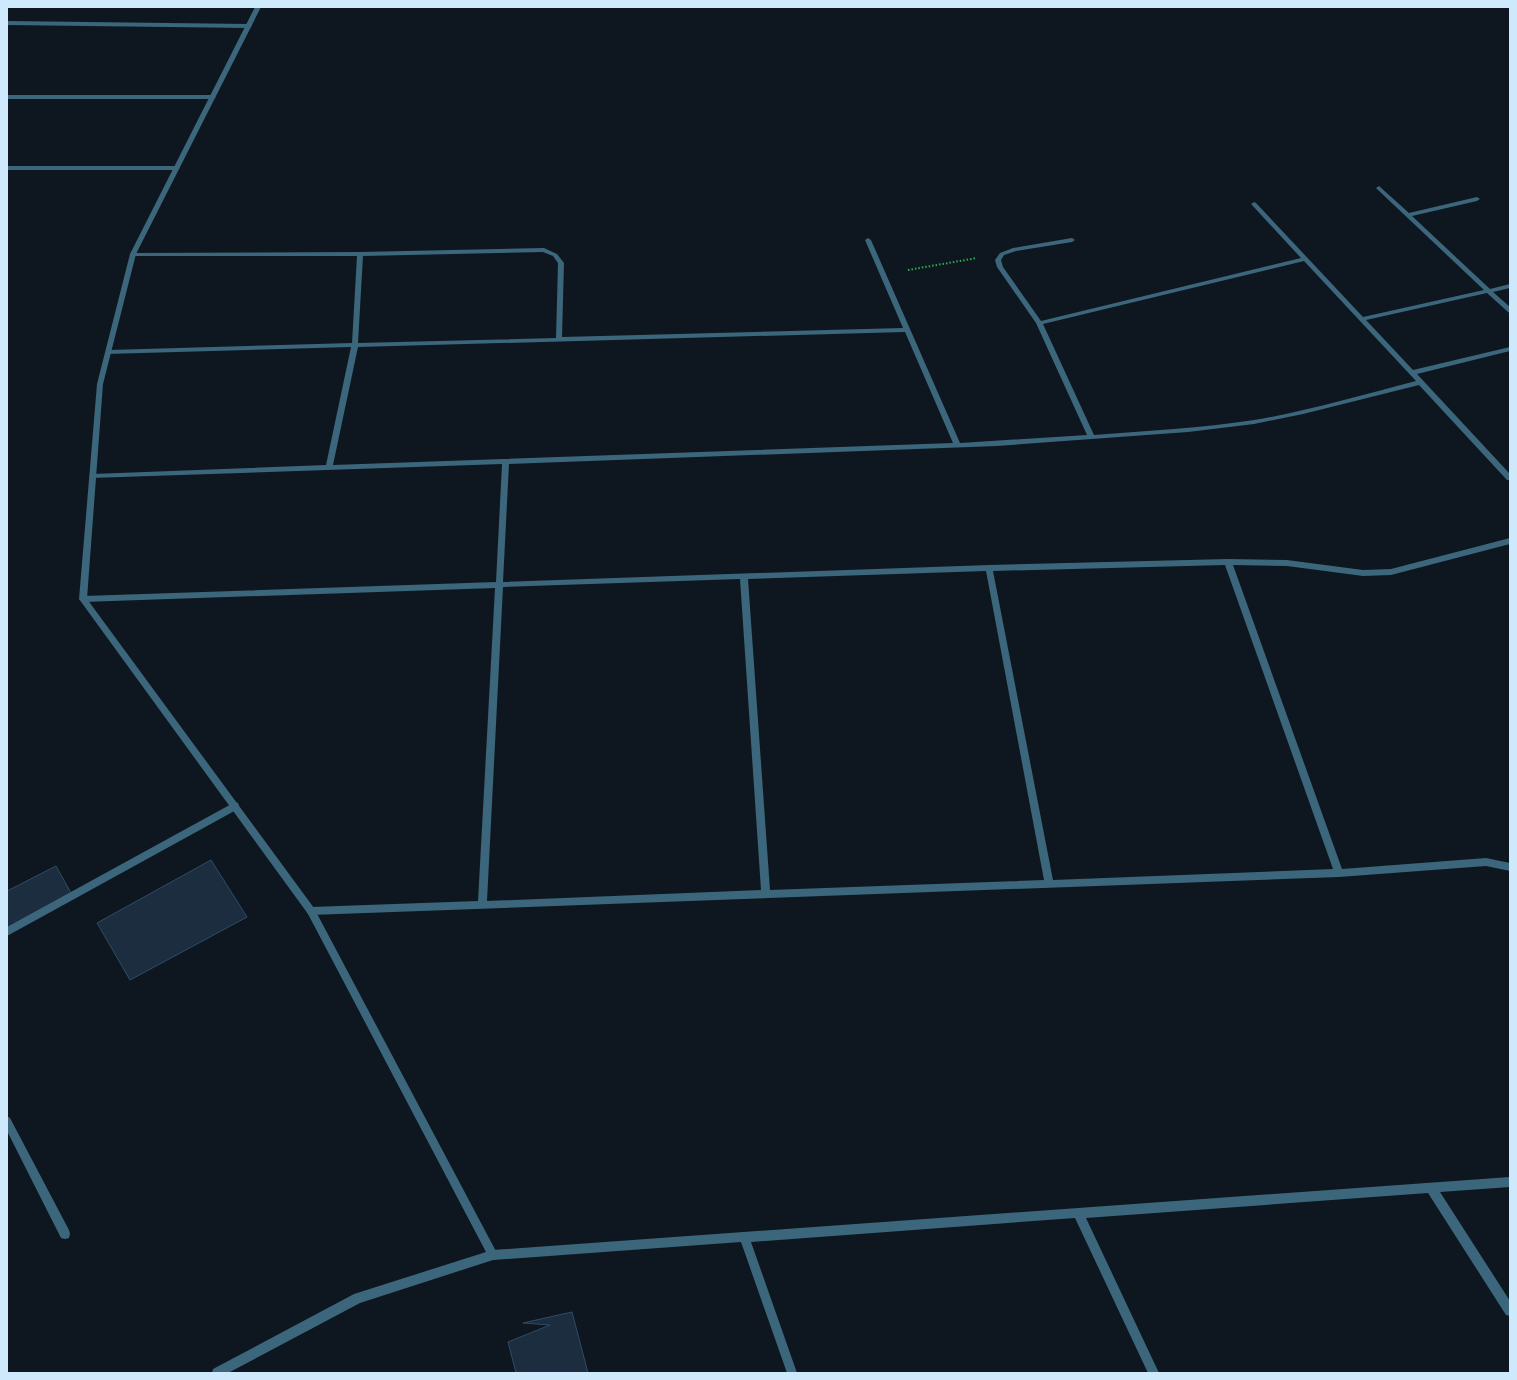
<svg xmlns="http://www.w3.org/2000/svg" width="1517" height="1380" font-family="'PT Sans Narrow',sans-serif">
<rect width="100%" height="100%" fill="#0e171f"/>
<path fill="#1b2d3e" stroke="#2e4c69" d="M211 860 247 917 130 980 97 923Z
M56 866 71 893 7 928V891Z
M572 1312 588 1373H516L508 1342 550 1325 523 1323Z"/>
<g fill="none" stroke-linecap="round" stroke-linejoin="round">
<path stroke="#34aa50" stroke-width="2" stroke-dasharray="1.5 2" stroke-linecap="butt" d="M908 270 977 258"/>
<path fill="#3b667b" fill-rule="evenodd" d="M7 21 249 24 252 26 249 28 7 25Z
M7 95H213L216 97 213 99H7Z
M7 166H177L180 168 177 170H7Z
M1379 186 1409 213 1477 197 1480 199 1477 201 1412 216 1490 289 1510 284V288L1493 292 1510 307V313L1508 312 1487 293 1366 320 1413 370 1510 347V351L1417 374 1510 474V480H1507L1419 385 1303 414 1254 424 1188 432 997 446 509 464 503 582 989 565 1228 559 1287 560 1363 570 1391 569 1510 538V544L1391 575 1363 576 1287 566 1233 565 1342 869 1486 858 1510 863V871L1486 866 1339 877 311 915 308 914 307 911 308 908 311 907 478 901 495 588 83 602 79 599 83 596 496 582 502 464 91 478 89 476 93 474 326 465 351 347 107 354 106 352 109 350 352 343 357 256H133L130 254 131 253 360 252 544 248 557 254 564 263 562 337 903 328 865 240 868 238 871 240 960 443 1087 435 1036 323 997 267 995 260 1000 253 1013 248 1072 238 1075 240 1072 242 1016 251 1004 255 1001 260 1003 267 1041 321 1301 258 1252 205 1251 204 1254 202 1256 203 1363 317 1484 290 1377 189 1376 188ZM543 252 553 256 558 263 556 338 358 343 363 256ZM1304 261 1416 381C1362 395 1308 411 1254 420 1201 428 1147 431 1094 435L1043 324ZM905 332 953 443 333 465 358 347ZM1225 565 1333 869 1053 880 993 571ZM986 571 1044 880 770 890 748 579ZM740 579 761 890 487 901 503 587Z
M235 802 238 803 239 806 238 809 7 936V927Z
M7 1116 10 1118 69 1230 70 1234 69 1238 65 1239 61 1238 7 1131Z
M1510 1177V1187L1440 1192 1510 1301V1316L1506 1315 1428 1193 1086 1218 1159 1373H1148L1075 1218 751 1242 797 1373H787L741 1242 493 1260 489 1259 488 1255 489 1251 493 1250Z"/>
<path fill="#3b667b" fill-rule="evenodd" d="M255 7H261L136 254 103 384 87 599 314 908 498 1255 497 1259 493 1260 360 1303 228 1373H212L213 1369 354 1294 486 1252 308 914 79 599 97 384 130 254Z"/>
</g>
<rect width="1517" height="1380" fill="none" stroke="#cee9fc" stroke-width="16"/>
</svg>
